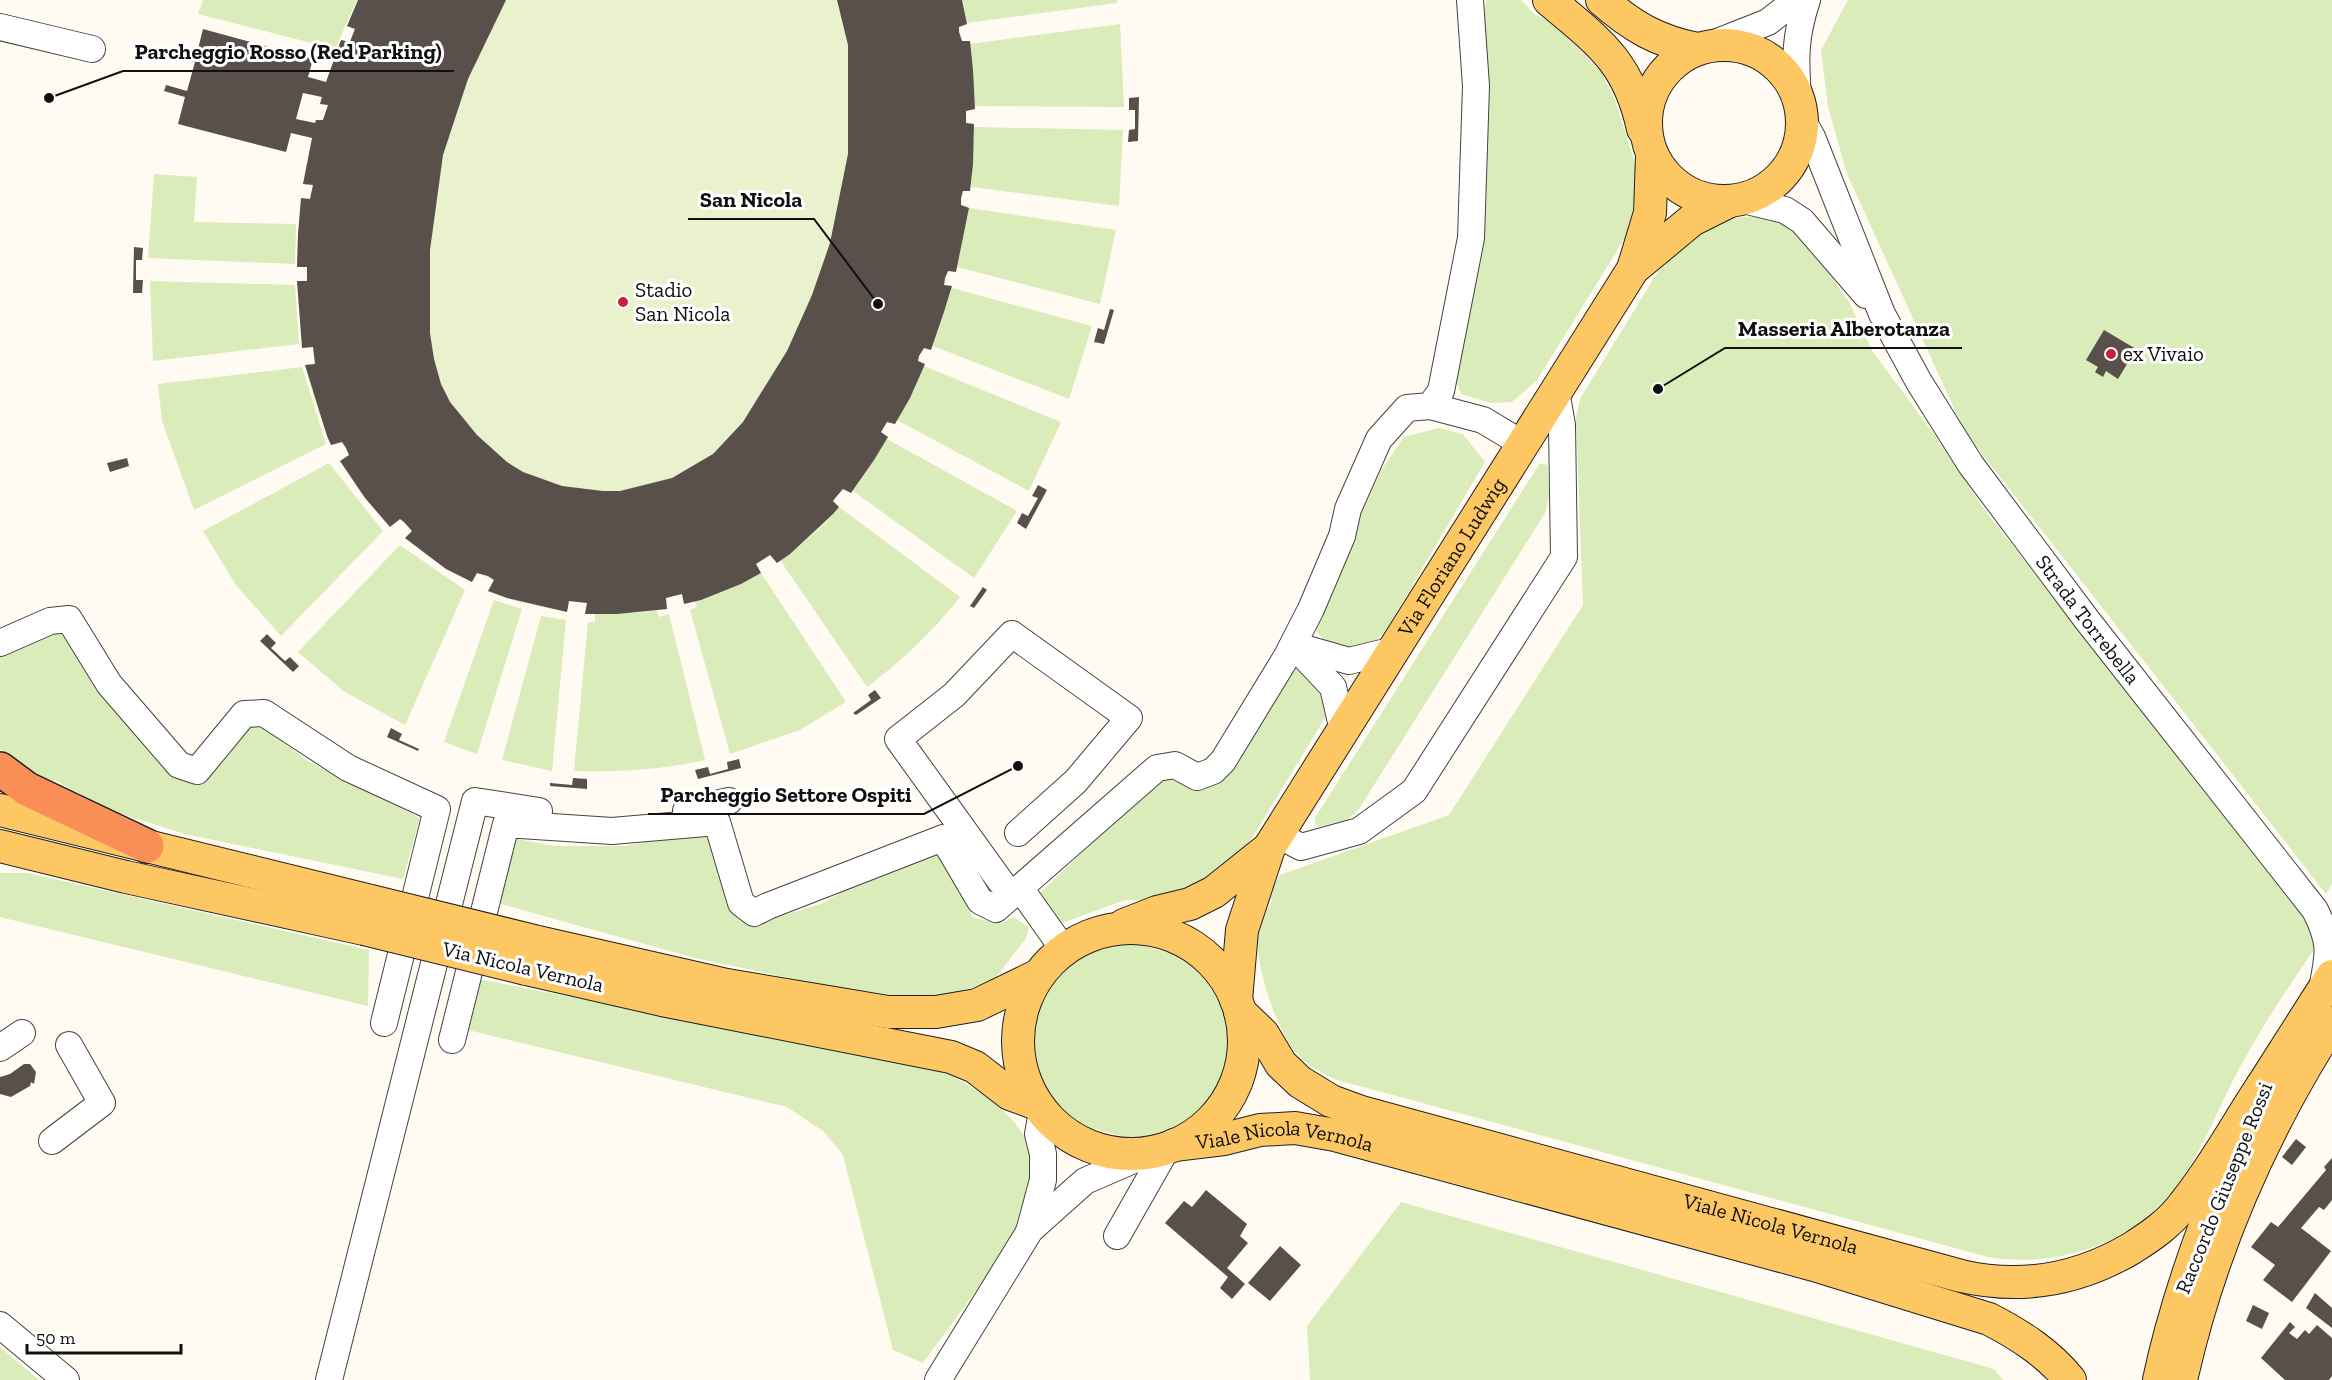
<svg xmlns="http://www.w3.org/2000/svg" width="2332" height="1380" font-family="'Zilla Slab',serif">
<rect width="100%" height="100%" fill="#fffbf2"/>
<path fill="#d9ecb9" d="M203 0H357L335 49 198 14Z
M962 0H1117V3L967 23Z
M1487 0H1521L1534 14 1556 24 1601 72 1615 100 1633 157 1642 198 1625 238 1537 380 1512 402 1491 403 1461 394 1453 373 1481 16Z
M1848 0H2332V884L2326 894 1965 432 1847 174 1828 107 1821 50Z
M1120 24 1124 107 975 106 970 44Z
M974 127 1123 130 1119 206 971 187Z
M154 174 197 177 194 222 296 224 295 264 148 258Z
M969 208 1116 230 1100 304 957 267Z
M1756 216 1785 220 1814 251 1849 302 1873 352 1933 433 1986 512 2315 925 2321 939C2293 981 2264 1022 2240 1067 2220 1104 2205 1145 2181 1180 2139 1242 2059 1269 1988 1257L1334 1079C1320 1072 1307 1065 1296 1053 1277 1030 1256 969 1258 939 1259 925 1266 913 1272 900L1268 897 1280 875 1449 815 1583 605 1576 418 1580 399 1676 242 1719 219Z
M150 281 295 285 299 344 153 361Z
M952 288 1092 326 1069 399 933 346Z
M924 366 1061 422 1029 491 897 420Z
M302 367 326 444 194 510 162 421 158 384Z
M1439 428 1463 434 1485 462 1387 628C1381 634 1374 645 1366 648 1345 658 1318 642 1312 621L1380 472 1404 437Z
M887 439 1017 511 974 578 853 491Z
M329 463 383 531 281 636 236 585 203 531Z
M1540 463 1547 465 1548 469 1549 497 1545 513 1359 809 1347 820 1318 827 1315 824V818Z
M839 507 960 597C932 632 903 660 867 687L780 560 820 529Z
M400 545 465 590 405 725 345 692 298 652Z
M761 573 846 702 800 730 730 754 690 610 697 607 695 601 741 584Z
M494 600 522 609 477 754 444 742Z
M657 610 659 617 669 614 705 760C661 770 619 772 574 771L588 622H595V614Z
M541 616 566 620 552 771 502 760Z
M59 630 108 700 196 779 245 724 257 723 308 761 420 818 403 879 185 834 109 810 55 780 43 784 0 749V653Z
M1290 663 1327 693 1331 708 1252 838 1225 873 1163 901 1125 900 1062 923 1035 898 1160 777 1185 780 1202 786Z
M711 830 733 913 749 925 821 904 879 870 943 838 954 857 972 917 1000 924 1013 917 1029 927 1026 938 993 981 944 996H899L813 983 695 958 497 903 512 838 554 846H625Z
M0 873H28L369 950 368 1006 0 917Z
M1129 942 1173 954 1198 971 1216 995 1230 1023 1232 1052 1218 1092 1197 1120 1166 1134 1125 1137 1073 1123 1043 1098 1034 1067 1030 1032 1039 998 1058 973 1087 954Z
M478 979 935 1068C979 1088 1039 1124 1035 1181 1033 1221 949 1326 923 1363L893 1350 843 1155 823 1131 787 1107 468 1030Z
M1401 1202 1994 1369 2003 1380H1310L1307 1326Z
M0 1347 39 1380H0Z"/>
<path fill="#e9f2cc" d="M358 0H962L967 24 959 27 962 41H970L975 109 966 111 967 123 974 124 970 191H963L961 205 969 206 956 272 948 271 945 285 952 286 931 350 924 348 919 356 910 398 895 424 887 422 881 432 888 437 851 493 843 489 833 501 839 507 833 514 820 529 777 563 770 555 756 564 761 573C736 587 711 597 684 604L682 594 666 598 667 609 642 613 585 614 586 603 569 601 567 612 518 602 488 591 493 580 477 573 472 582 430 558 405 538 412 531 400 519 390 527 365 498 340 461 349 455 342 442 331 445 315 404 305 365 315 364 313 347 302 348 297 281 307 280V267H297L298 234 313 186 303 184 316 120H323L328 105 320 104 341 40 350 42 354 29 347 26Z"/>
<path fill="#594f4b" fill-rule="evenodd" d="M358 0H506L468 79 443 155 430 250V333L434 359 441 384 450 402 477 435 507 462 523 472 562 486 603 491H620L672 478 713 454 743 422 787 351 812 295 830 243 848 154V45L837 0H962L967 24 959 27V32L962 41H970L973 70 975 109 966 111V123L974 124 973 164 970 191H963L961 198V205L969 208 956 272 948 271 945 278 944 285 952 286 944 312 931 350 924 348 919 356 918 361 925 364 910 398 895 424 887 422 881 432 888 437 874 460 851 493 843 489 836 497 833 501 839 507 833 514 790 554 777 563 770 555 756 564 761 573 741 584 701 600 684 604 682 594 666 598 667 609 617 614H585L587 603 569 601 567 612 507 598 488 591 494 580 488 576 477 573 472 582 446 569 405 538 412 531 404 522 400 519 390 527 365 498 340 461 349 455 346 448 342 442 331 445 327 436 305 365 315 364 313 347 302 348 297 281H307V267H297L298 234 301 198 310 199 313 185 303 184 312 138 291 133 286 152 178 124 185 97 164 91 166 85 187 91 195 62 173 57 174 51 196 57 203 29 313 59 308 77 326 82 341 40 350 42 353 34 355 29 347 26ZM303 93 322 97 320 104 328 105 323 120H316L315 123 296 119Z
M1139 97 1138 141 1128 142 1129 130 1135 129V110H1129V98Z
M134 247 143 248 142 260H136V280H143L142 293H133Z
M1110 309 1114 310 1104 344 1094 342 1098 328 1104 330Z
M2104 330 2136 349 2118 379 2106 371 2103 377 2095 372 2098 367 2086 360Z
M127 458 129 466 110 472 107 463Z
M1038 485 1047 490 1026 529 1017 523 1022 513 1028 516 1038 498 1032 496Z
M983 587 987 590 974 608 970 606Z
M267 634 276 643 271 648 285 661 290 657 299 666 293 672 260 641Z
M875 690 881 698 856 715 853 713 871 700 868 695Z
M391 728 402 734 399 740 419 749 418 751 387 737Z
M739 759 741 768 698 779 695 770 708 767 710 774 728 769 727 762Z
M573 778 587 779V789L550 786V783L572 785Z
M24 1064H30L36 1072 34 1084 31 1082 30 1086 11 1097 0 1094V1077L10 1074Z
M2296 1139 2306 1147 2292 1165 2282 1157Z
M2332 1158V1200L2324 1210 2319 1207 2301 1228 2331 1251 2292 1302 2263 1280 2275 1265 2251 1247 2271 1222 2278 1227 2326 1170 2324 1167Z
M1206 1190 1247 1224 1240 1236 1248 1243 1227 1268 1245 1284 1232 1299 1220 1288 1228 1277 1165 1223 1184 1201 1192 1207Z
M1280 1246 1301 1265 1270 1301 1248 1283Z
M2315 1293 2332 1308V1328L2306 1308Z
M2253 1305 2269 1313 2262 1329 2246 1321Z
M2290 1322 2295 1327 2289 1333 2297 1339 2305 1330 2309 1334 2317 1325 2332 1338V1376L2329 1380H2285L2261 1358Z"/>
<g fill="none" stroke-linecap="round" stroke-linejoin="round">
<defs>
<g id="minor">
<path d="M0 27 92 49"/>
<path d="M1707 46 1768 22 1796 0"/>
<path d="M1798 95C1795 58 1795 36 1807 0"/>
<path id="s1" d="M1803 121 1812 137 1882 314 1919 382 1971 465 2087 620 2315 910C2332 944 2329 953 2322 989"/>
<path d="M1743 200 1785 210 1802 221 1866 295"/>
<path d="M1430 406 1483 420 1523 444"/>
<path d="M0 643 50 621 69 619 109 684 179 765 197 771 244 714 264 713 348 768 437 809 384 1023"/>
<path d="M1293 645 1349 661 1394 650"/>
<path d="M1298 650 1333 687 1343 731"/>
<path d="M686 811 729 801"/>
<path d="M1278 835 1301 847 1359 831 1414 791 1564 557 1562 425 1556 391"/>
<path d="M1020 888 1064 950"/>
<path d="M1011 896 898 739 954 695 1012 634 1129 718 1076 781 1018 833"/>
<path d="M452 1040 506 824 612 831 717 822 741 903 754 913 768 906 943 838 980 901 996 909 1157 768 1175 765 1197 777 1213 771 1223 761 1287 656 1311 609 1342 536 1348 509 1379 439 1407 408 1430 406 1441 391 1471 238 1476 86 1470 0"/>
<path d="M0 1048 22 1033"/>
<path d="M52 1141 102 1103 69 1045"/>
<path d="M1029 1231 1085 1181 1152 1152"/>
<path d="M1117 1236 1167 1148"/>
<path d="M0 1325 66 1380"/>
<path d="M329 1380 475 801 539 811"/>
<path d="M938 1380 1029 1232 1043 1180V1154L1038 1134 1042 1112"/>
</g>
<g id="major">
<path d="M1549 0C1599 42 1629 62 1643 129"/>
<path d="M1602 0C1633 27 1657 41 1697 49"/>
<circle cx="1724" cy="123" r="78"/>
<path d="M1633 269 1692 220 1728 202"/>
<path d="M0 810 371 901"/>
<path d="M0 846 126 877 364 929"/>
<path d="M1124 925 1157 912 1190 904 1214 892 1269 848"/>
<circle cx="1131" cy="1041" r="113"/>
<path d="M534 941 727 985 888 1012H936L977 1005 1039 975"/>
<path d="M526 969 662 1000 951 1057 975 1067 1010 1094 1037 1104"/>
<path id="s2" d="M1236 1000 1242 930 1269 848 1633 269 1650 213 1652 155"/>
<path id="s3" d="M1240 1012 1263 1034 1281 1064 1300 1082 1331 1101 1361 1112 1961 1276C2022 1290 2078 1280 2132 1248 2151 1236 2170 1223 2184 1204 2214 1167 2236 1125 2262 1086"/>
<path d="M2254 1106 2262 1086 2332 976"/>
<path id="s4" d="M1174 1145 1224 1139 1260 1130 1295 1128 1335 1135 1814 1265 1989 1319C2020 1335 2048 1353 2070 1380"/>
<path d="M2159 1380C2175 1304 2201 1232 2231 1160"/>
<path d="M2181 1380C2210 1251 2261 1134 2332 1023"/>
</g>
<path id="highway" d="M0 769 27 789 147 846"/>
</defs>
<use href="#minor" stroke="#434343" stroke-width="28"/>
<use href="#major" stroke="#212121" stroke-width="34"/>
<use href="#highway" stroke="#212121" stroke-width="36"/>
<use href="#minor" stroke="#fff" stroke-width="26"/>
<use href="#major" stroke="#fdc764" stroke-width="32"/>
<use href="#highway" stroke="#f98f56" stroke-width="33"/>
<defs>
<path id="major-bridge" d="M371 901 534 941
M364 929 526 969"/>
</defs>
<use href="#major-bridge" stroke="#212121" stroke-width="34" stroke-linecap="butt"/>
<use href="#major-bridge" stroke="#fdc764" stroke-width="32"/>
</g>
<g fill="#c6213b" stroke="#fff" stroke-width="2">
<circle cx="623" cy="302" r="6"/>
<circle cx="2111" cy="354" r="6"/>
</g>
<g text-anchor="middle" stroke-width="6" stroke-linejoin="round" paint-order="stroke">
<g font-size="21" fill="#101010" stroke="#fff" text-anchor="start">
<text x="635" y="297">Stadio<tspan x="635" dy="24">San Nicola</tspan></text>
<text x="2123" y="361">ex Vivaio</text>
</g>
<g font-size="21" fill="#101010" stroke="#fff">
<text dy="7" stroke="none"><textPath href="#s2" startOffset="500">Via Floriano Ludwig</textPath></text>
<text dy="7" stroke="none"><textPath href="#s1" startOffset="578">Strada Torrebella</textPath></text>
<text transform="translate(523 967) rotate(13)" y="7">Via Nicola Vernola</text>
<text dy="7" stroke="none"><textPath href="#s4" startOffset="112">Viale Nicola Vernola</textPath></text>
<text transform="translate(2224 1188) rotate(-68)" y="7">Raccordo Giuseppe Rossi</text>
<text dy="7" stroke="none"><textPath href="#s3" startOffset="586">Viale Nicola Vernola</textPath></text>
</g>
</g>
<path fill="none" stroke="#101010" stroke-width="2" d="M49 98L123 71H454M878 304L814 219H688M1658 389L1725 348H1962M1018 766L924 814H648"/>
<g fill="#101010" stroke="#fff" stroke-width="2">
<circle cx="49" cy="98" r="6"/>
<circle cx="878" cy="304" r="6"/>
<circle cx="1658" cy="389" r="6"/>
<circle cx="1018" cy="766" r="6"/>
</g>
<g font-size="22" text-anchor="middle" font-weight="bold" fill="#101010" stroke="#fff" stroke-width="6" stroke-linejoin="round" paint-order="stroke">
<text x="288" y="59">Parcheggio Rosso (Red Parking)</text>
<text x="751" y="207">San Nicola</text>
<text x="1844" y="336">Masseria Alberotanza</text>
<text x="786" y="802">Parcheggio Settore Ospiti</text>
</g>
<path d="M27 1344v9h154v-9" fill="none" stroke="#101010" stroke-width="3"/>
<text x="36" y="1344" font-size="18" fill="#101010" stroke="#ffffff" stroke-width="4.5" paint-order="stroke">50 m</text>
</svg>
